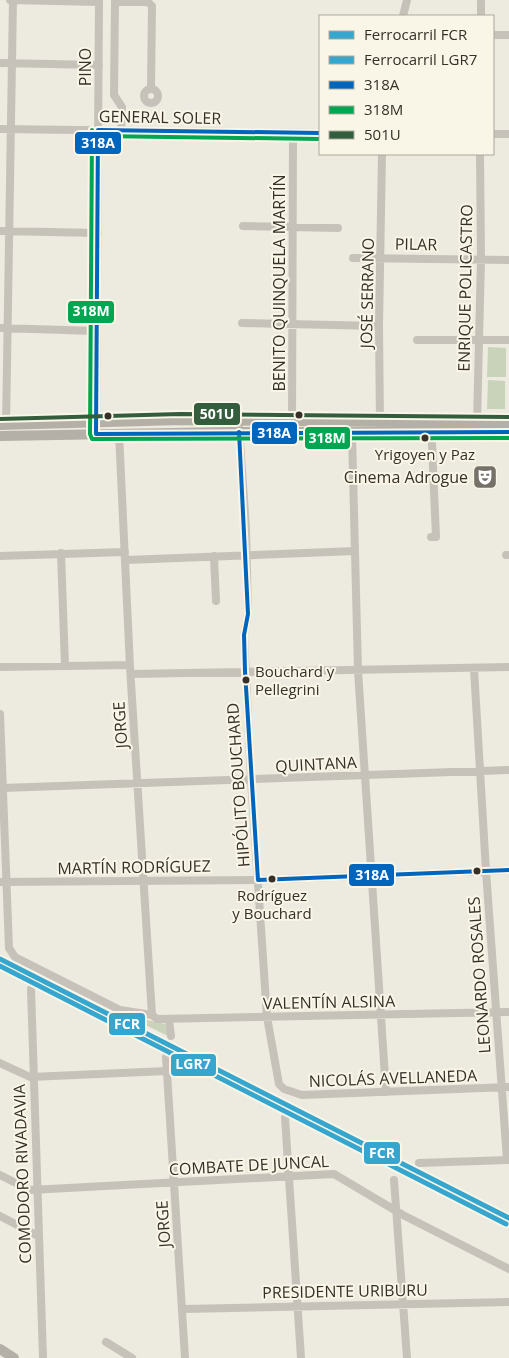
<svg xmlns="http://www.w3.org/2000/svg" width="509" height="1358" font-family="'Open Sans',sans-serif">
<rect width="100%" height="100%" fill="#edeae0"/>
<path fill="#c8d3ba" d="M488 347 506 348V377H487Z
M488 380 505 381V409H487Z
M125 1015 165 1024 168 1036Z"/>
<g fill="none" stroke-linecap="round" stroke-linejoin="round">
<path stroke="#c6c2b9" stroke-width="8" d="M10 0 99 2
M115 0 114 95 122 107 121 130
M115 2H148L152 6 151 89
M403 16 407 0
M481 16V0
M493 35H509
M0 63 99 65
M144 96a7 7 0 1 1 14 0a7 7 0 1 1-14 0Z
M0 129 320 133
M493 134H509
M243 226 338 228
M0 231 98 233
M353 258 509 260
M242 323 379 326
M0 328 96 331
M417 340H509
M477 423 481 259 480 154
M6 425 13 0
M292 426 293 133
M380 426 379 326 382 154
M239 427 246 528 248 614 244 635 251 780 267 1017 279 1084 284 1089 302 1095 509 1087
M119 433 130 667 152 1015
M352 433 358 671 386 1092
M96 434 99 0
M431 537H436L432 444
M61 553 65 666
M506 555H509
M0 556 125 552
M214 556 216 601
M126 560 355 551
M0 667 130 665
M474 669 486 871 507 1160
M131 674 509 667
M0 714 9 948 15 957 120 1010 152 1015 157 1019 509 1012
M3 788 509 770
M0 882 258 880 509 870
M31 989 43 1358
M169 1020 171 1036
M166 1057 185 1358
M0 1063 30 1077 167 1071
M285 1118 301 1358
M419 1163 509 1160
M0 1175 30 1190 334 1174 403 1215 509 1269
M394 1180 407 1358
M0 1216 38 1236
M183 1309 509 1302
M106 1342 132 1358"/>
<path stroke="#b4b0a8" stroke-width="10" d="M0 425 180 420 509 423
M0 436 229 432H509
M0 1349 14 1358"/>
<defs>
<path id="bus-1" d="M320 133 98 130 96 434 509 432
M239 432 248 614 244 635 245 671 258 880 509 870"/>
<path id="bus-2" d="M92 130 90 434 92 439 509 438
M98 136 320 139"/>
<path id="bus-3" d="M0 419 180 414 509 417"/>
</defs>
<use href="#bus-1" stroke="#faf6e7" stroke-width="8"/>
<use href="#bus-2" stroke="#faf6e7" stroke-width="8"/>
<use href="#bus-3" stroke="#faf6e7" stroke-width="8"/>
<use href="#bus-1" stroke="#0065bd" stroke-width="4"/>
<use href="#bus-2" stroke="#00a651" stroke-width="4"/>
<use href="#bus-3" stroke="#345d3d" stroke-width="4"/>
<defs>
<path id="rail-1" d="M0 959 509 1218"/>
<path id="rail-2" d="M0 966 506 1224"/>
</defs>
<use href="#rail-1" stroke="#faf6e7" stroke-width="9"/>
<use href="#rail-2" stroke="#faf6e7" stroke-width="9"/>
<use href="#rail-1" stroke="#37a6cf" stroke-width="5"/>
<use href="#rail-2" stroke="#37a6cf" stroke-width="5"/>
</g>
<defs>
<symbol id="theatre-square" viewBox="-11 -11 22 22"><rect x="-9" y="-9" width="18" height="18" rx="4" fill="#767168" stroke="#faf6e7"/><path d="M-5-5.5Q0-4 5-5.5V0Q5 5 0 6Q-5 5-5 0ZM-3.3-2.5H-1v1.5H-3.3ZM1-2.5H3.3v1.5H1ZM-2.8 1Q0 5.5 2.8 1Z" fill="#fff"/></symbol>
</defs>
<g fill-rule="evenodd">
<use href="#theatre-square" x="471" y="463" width="28" height="28"/>
</g>
<g fill="#363028" stroke="#faf6e7" stroke-width="2">
<circle cx="299" cy="415" r="4.5"/>
<circle cx="108" cy="416" r="4.5"/>
<circle cx="425" cy="438" r="4.5"/>
<circle cx="246" cy="680" r="4.5"/>
<circle cx="477" cy="871" r="4.5"/>
<circle cx="272" cy="879" r="4.5"/>
</g>
<g text-anchor="middle" stroke-width="4" stroke-linejoin="round" paint-order="stroke">
<g font-size="15" fill="#363028" stroke="#faf6e7">
<text x="425" y="460">Yrigoyen y Paz</text>
<text x="255" y="677" text-anchor="start">Bouchard y<tspan x="255" dy="18">Pellegrini</tspan></text>
<text x="272" y="901">Rodríguez<tspan x="272" dy="18">y Bouchard</tspan></text>
</g>
<g font-size="16" fill="#363028" stroke="#faf6e7">
<text transform="translate(85 67) rotate(-90)" y="6">PINO</text>
<text transform="translate(160 117) rotate(1)" y="6">GENERAL SOLER</text>
<text transform="translate(416 244) rotate(1)" y="6">PILAR</text>
<text transform="translate(279 283) rotate(-90)" y="6">BENITO QUINQUELA MARTÍN</text>
<text transform="translate(465 288) rotate(-89)" y="6">ENRIQUE POLICASTRO</text>
<text transform="translate(367 293) rotate(-89)" y="6">JOSÉ SERRANO</text>
<text transform="translate(120 725) rotate(-94)" y="6">JORGE</text>
<text transform="translate(316 764) rotate(-3)" y="6">QUINTANA</text>
<text transform="translate(238 785) rotate(-94)" y="6">HIPÓLITO BOUCHARD</text>
<text transform="translate(134 867) rotate(-1)" y="6">MARTÍN RODRÍGUEZ</text>
<text transform="translate(479 975) rotate(-94)" y="6">LEONARDO ROSALES</text>
<text transform="translate(329 1002) rotate(-1)" y="6">VALENTÍN ALSINA</text>
<text transform="translate(393 1078) rotate(-2)" y="6">NICOLÁS AVELLANEDA</text>
<text transform="translate(249 1165) rotate(-3)" y="6">COMBATE DE JUNCAL</text>
<text transform="translate(22 1174) rotate(-92)" y="6">COMODORO RIVADAVIA</text>
<text transform="translate(163 1224) rotate(-94)" y="6">JORGE</text>
<text transform="translate(345 1291) rotate(-1)" y="6">PRESIDENTE URIBURU</text>
</g>
<g font-size="16" fill="#363028" stroke="#faf6e7" text-anchor="end">
<text x="468" y="483">Cinema Adrogue</text>
</g>
</g>
<g stroke="#faf6e7" stroke-width="2">
<rect x="74" y="131" width="48" height="24" rx="5" fill="#0065bd"/>
<rect x="67" y="300" width="48" height="24" rx="5" fill="#00a651"/>
<rect x="193" y="402" width="48" height="24" rx="5" fill="#345d3d"/>
<rect x="251" y="421" width="47" height="24" rx="5" fill="#0065bd"/>
<rect x="304" y="426" width="47" height="24" rx="5" fill="#00a651"/>
<rect x="348" y="863" width="47" height="24" rx="5" fill="#0065bd"/>
<rect x="108" y="1012" width="38" height="24" rx="5" fill="#37a6cf"/>
<rect x="170" y="1053" width="47" height="24" rx="5" fill="#37a6cf"/>
<rect x="363" y="1141" width="38" height="24" rx="5" fill="#37a6cf"/>
</g>
<g font-size="14" text-anchor="middle" font-weight="bold" fill="#fff">
<text x="98" y="148">318A</text>
<text x="91" y="316">318M</text>
<text x="217" y="419">501U</text>
<text x="274" y="438">318A</text>
<text x="327" y="443">318M</text>
<text x="372" y="880">318A</text>
<text x="127" y="1029">FCR</text>
<text x="193" y="1069">LGR7</text>
<text x="382" y="1158">FCR</text>
</g>
<rect x="319" y="15" width="175" height="140" fill="#faf6e7" stroke="#aca79b"/>
<rect x="329" y="31" width="25" height="8" fill="#37a6cf" stroke="#aca79b"/>
<text x="364" y="40" font-size="15" fill="#363028">Ferrocarril FCR</text>
<rect x="329" y="56" width="25" height="8" fill="#37a6cf" stroke="#aca79b"/>
<text x="364" y="65" font-size="15" fill="#363028">Ferrocarril LGR7</text>
<rect x="329" y="81" width="25" height="8" fill="#0065bd" stroke="#aca79b"/>
<text x="364" y="90" font-size="15" fill="#363028">318A</text>
<rect x="329" y="106" width="25" height="8" fill="#00a651" stroke="#aca79b"/>
<text x="364" y="115" font-size="15" fill="#363028">318M</text>
<rect x="329" y="131" width="25" height="8" fill="#345d3d" stroke="#aca79b"/>
<text x="364" y="140" font-size="15" fill="#363028">501U</text>
</svg>
